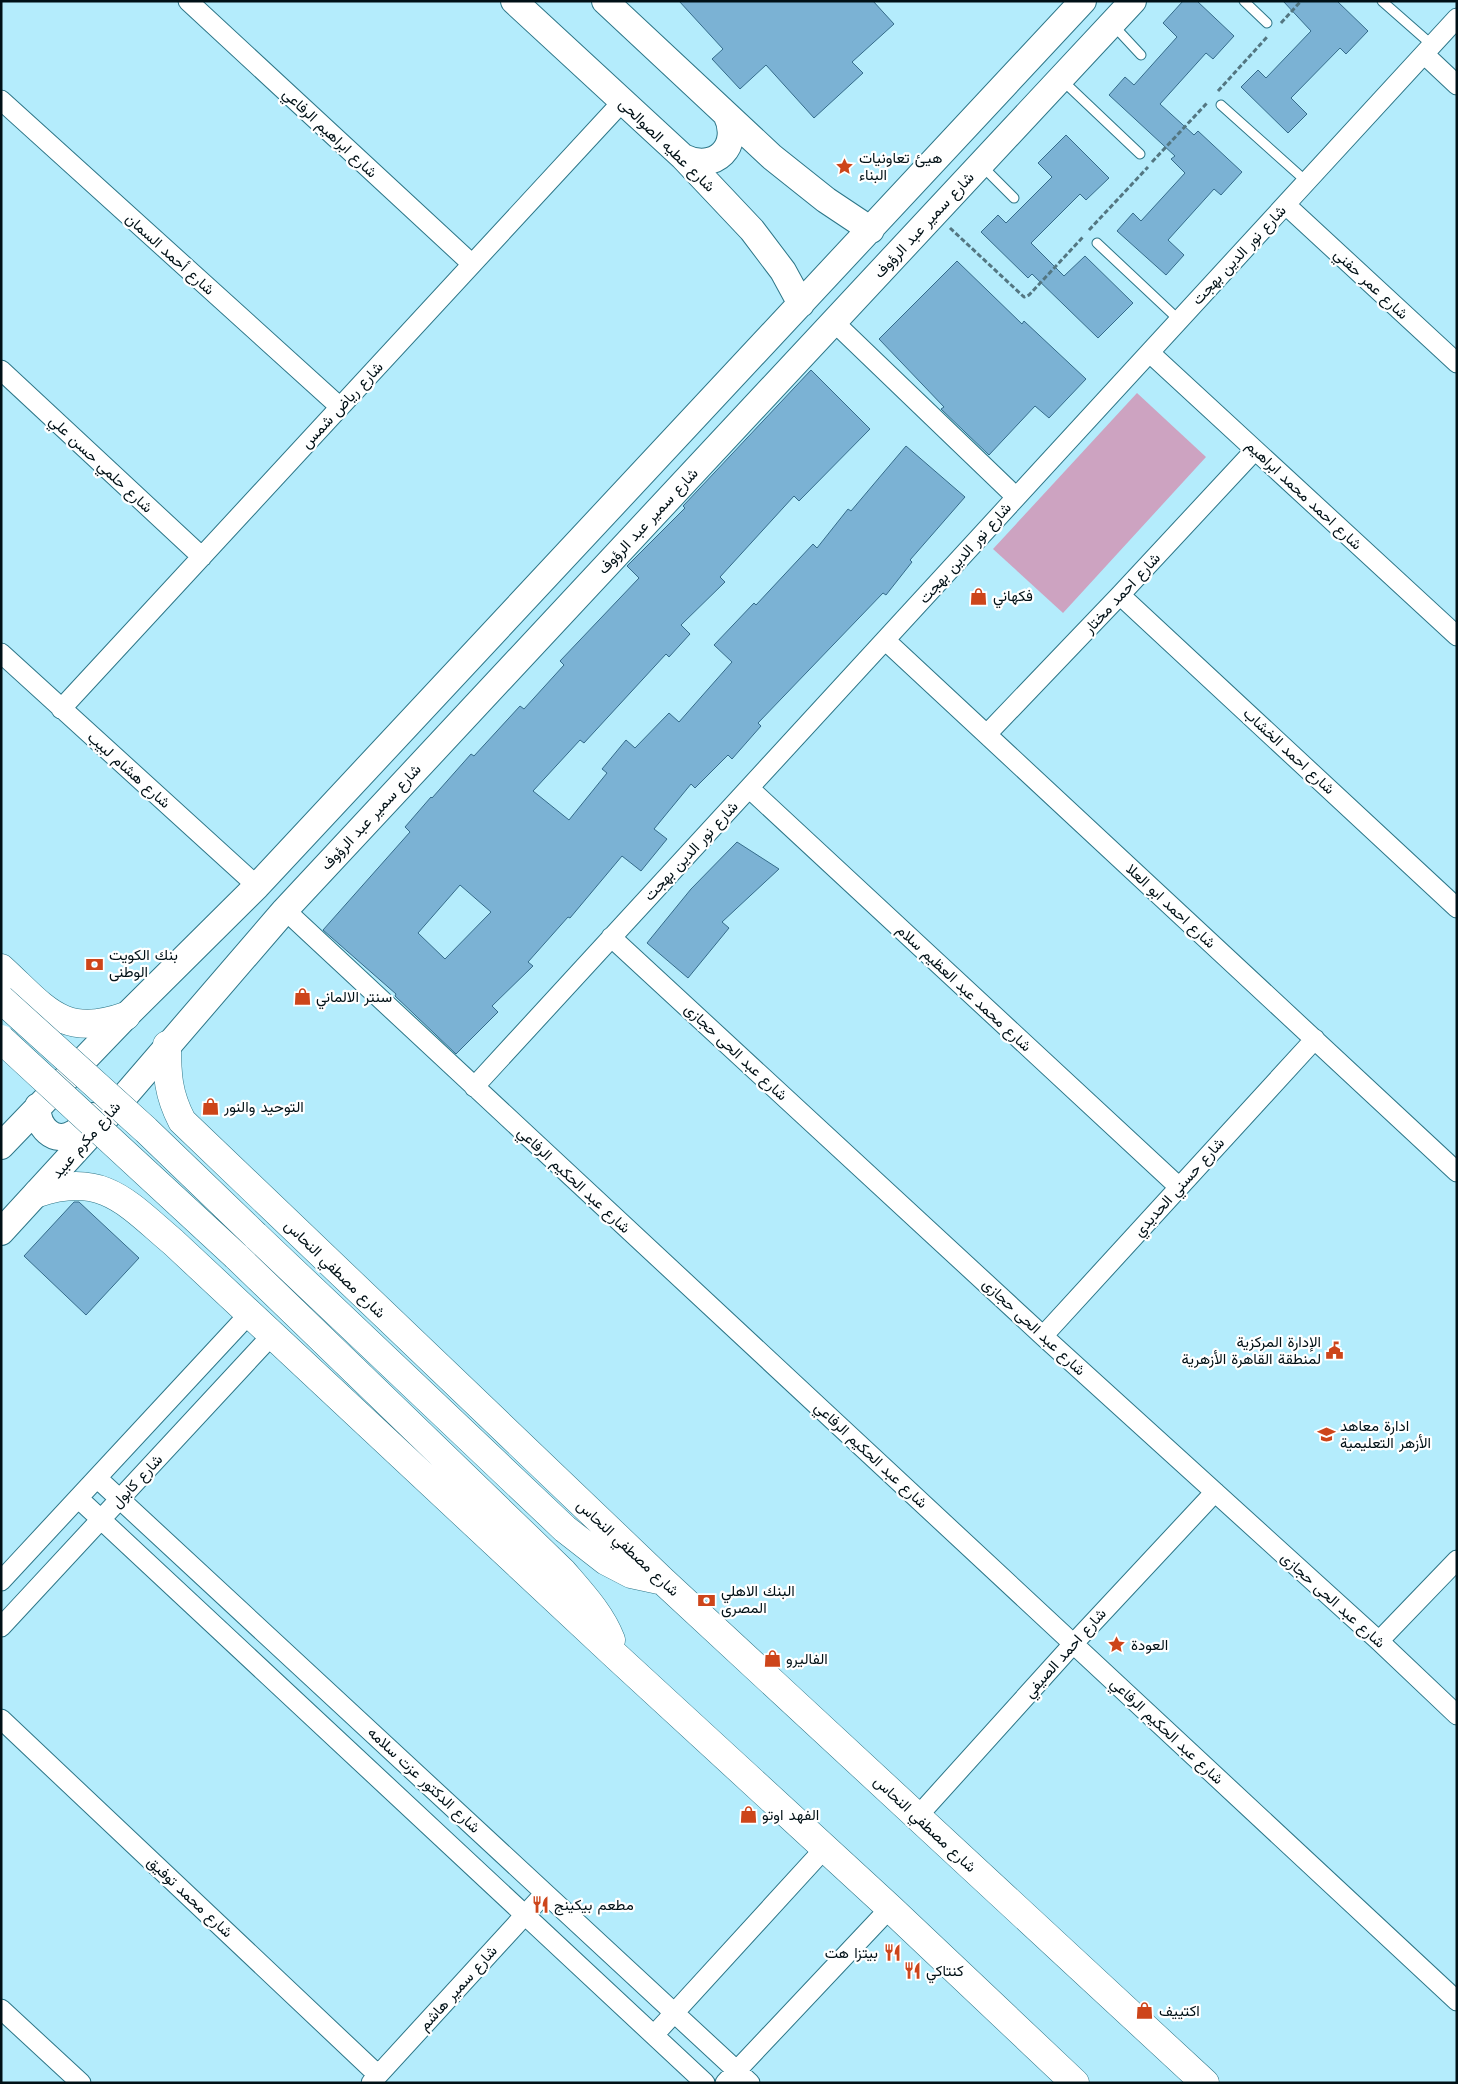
<svg xmlns="http://www.w3.org/2000/svg" width="1458" height="2084" font-family="'Work Sans',Vazirmatn,sans-serif">
<rect width="100%" height="100%" fill="#b4ecfc"/>
<path fill="#cda3c1" d="M1137 393 1206 457 1063 613 993 549Z"/>
<path fill="#7bb2d4" stroke="#356c8b" fill-rule="evenodd" d="M679 1H873L894 24 852 62 863 73 814 118 766 65 740 89 712 59 723 49Z
M1183 1H1197L1234 36 1213 59 1206 53 1160 104 1194 135 1198 131 1242 172 1221 195 1214 189 1168 240 1184 255 1166 275 1117 231 1133 213 1141 221 1185 173 1171 159 1175 156 1109 95 1125 77 1134 85 1177 37 1163 23Z
M1283 1H1337L1368 31 1346 54 1340 48 1291 98 1307 114 1288 133 1241 87 1258 70 1266 78 1311 31Z
M1066 135 1109 178 1086 200 1080 194 1031 243 1064 276 1085 256 1133 303 1098 338 1032 274 1028 278 981 232 998 215 1006 223 1052 177 1038 163Z
M957 261 1022 324 1024 321 1086 379 1049 418 1035 406 989 455 941 409 944 407 879 339Z
M811 370 870 429 799 501 794 496 720 577 725 582 681 625 690 634 669 657 666 654 584 743 580 740 533 791 569 820 607 773 602 769 626 740 635 748 669 713 679 722 732 662 714 645 754 603 756 605 813 544 817 548 848 509 851 511 906 446 965 497 910 560 912 562 886 595 883 593 758 723 761 726 732 759 728 755 695 788 691 784 654 829 667 839 641 871 622 856 570 918 568 917 528 962 533 966 492 1006 498 1012 456 1054 395 996 396 994 323 930 410 832 405 827 431 797 432 798 471 754 474 756 520 706 524 709 564 665 560 661 639 578 627 566 685 508 683 506ZM460 885 491 912 445 959 418 933Z
M737 842 779 869 722 922 729 928 688 978 647 943 691 889Z
M74 1202H79L139 1258 86 1315 24 1256Z"/>
<g fill="none" stroke-linecap="round" stroke-linejoin="round">
<defs>
<path id="lane" d="M1244 1 1267 23
M1382 1 1432 45
M1114 26 1141 55
M1063 81 1140 154
M1221 105 1307 182
M983 167 1014 198
M1097 243 1179 320"/>
<path id="street" d="M188 1 472 264
M1424 54 1457 85
M1 100 340 407
M1286 205 1457 363
M834 322 1016 497
M1150 353 1457 636
M1 370 202 557
M1120 595 1457 908
M885 640 1457 1172
M1 653 257 886
M61 709 622 102
M987 734 1120 595 1255 450
M749 788 1179 1187
M285 910 1457 2001
M611 937 1043 1336 1379 1641 1457 1715
M474 1087 1457 18
M1043 1336 1315 1039
M97 1478 750 2083
M78 1498 705 2083
M1 1581 249 1314
M1 1627 272 1335
M1379 1641 1457 1560
M1 1719 378 2075
M917 1817 1074 1643 1215 1492
M1 2009 81 2083
M654 2035 825 1848
M371 2083 545 1893
M725 2083 890 1908"/>
<path id="secondary" d="M514 1 683 157 752 230 783 271 801 304
M605 1 772 157 826 200 871 230
M683 157C715 173 742 146 726 114
M38 1106C36 1126 54 1146 74 1133 81 1129 86 1121 92 1116
M1 1146 126 1016 257 886 1083 1
M1 1232 111 1112 285 910 1133 1"/>
<path id="primary" d="M1 968C45 1008 62 1039 126 1016
M167 1045C167 1075 168 1094 182 1121L663 1581 1205 2083
M38 1193C103 1171 128 1204 173 1242L616 1656 890 1908 1075 2083
M255 1235 565 1529 606 1561 631 1574 659 1580
M236 1256 563 1572C581 1593 601 1614 611 1640"/>
</defs>
<use href="#lane" stroke="#2d7688" stroke-width="11"/>
<use href="#street" stroke="#2d7688" stroke-width="21"/>
<use href="#secondary" stroke="#2d7688" stroke-width="28"/>
<use href="#primary" stroke="#2d7688" stroke-width="29"/>
<path stroke="#537681" stroke-width="3" stroke-dasharray="5 2.5" stroke-linecap="butt" d="M1281 23 1301 1
M1218 91 1268 36
M1152 162 1207 103
M950 228 1024 297 1029 295 1083 237
M1089 230 1148 167"/>
<use href="#lane" stroke="#fff" stroke-width="9"/>
<use href="#street" stroke="#fff" stroke-width="19"/>
<use href="#secondary" stroke="#fff" stroke-width="26"/>
<use href="#primary" stroke="#fff" stroke-width="28"/>
<defs>
<path id="primary-bridge" d="M1 999 146 1130 255 1235
M1 1039 236 1256"/>
</defs>
<use href="#primary-bridge" stroke="#2d7688" stroke-width="29" stroke-linecap="butt"/>
<use href="#primary-bridge" stroke="#fff" stroke-width="28"/>
</g>
<defs>
<symbol id="sight-bare" viewBox="-9 -9 18 18"><path d="M0-6L1.8-2.2L6-1.7L2.9 1.2L3.7 5.4L0 3.3L-3.7 5.4L-2.9 1.2L-6-1.7L-1.8-2.2Z" fill="#cd451a" stroke="#fff" stroke-width="2.5" paint-order="stroke"/></symbol>
<symbol id="shop-bare" viewBox="-9 -9 18 18"><path d="M-5-2.5h2.3a2.7 3.5 0 0 1 5.4 0H5L5.5 6h-11ZM-1.5-2.5h3a1.5 2.3 0 0 0-3 0Z" fill="#cd451a" stroke="#fff" stroke-width="2.5" paint-order="stroke"/></symbol>
<symbol id="bank-bare" viewBox="-9 -9 18 18"><path d="M-6-4H6V4H-6ZM0-2.3a2.3 2.3 0 1 0 0 4.6a2.3 2.3 0 1 0 0-4.6Z" fill="#cd451a" stroke="#fff" stroke-width="2.5" paint-order="stroke"/></symbol>
<symbol id="civic-bare" viewBox="-9 -9 18 18"><path d="M-.6-6.5H3V-4.5H.6V-3L4-1V1h2V6H-6V1h2V-1L-.6-3ZM-1.2 2.5V6h2.4V2.5Z" fill="#cd451a" stroke="#fff" stroke-width="2.5" paint-order="stroke"/></symbol>
<symbol id="school-bare" viewBox="-9 -9 18 18"><path d="M0-5L7-2L0 1L-7-2ZM-4 1L0 2.5L4 1V4Q0 6-4 4Z" fill="#cd451a" stroke="#fff" stroke-width="2.5" paint-order="stroke"/></symbol>
<symbol id="restaurant-bare" viewBox="-9 -9 18 18"><path d="M-5-6h1v4h1v-4h1v4h1v-4h1v5L-1.5 .5V6h-2V.5L-5-1ZM5-6V6H3V1.5H1.5Q1.5-4 5-6Z" fill="#cd451a" stroke="#fff" stroke-width="2.5" paint-order="stroke"/></symbol>
</defs>
<g fill-rule="evenodd">
<use href="#sight-bare" x="832" y="154" width="25" height="25"/>
<use href="#shop-bare" x="966" y="584" width="25" height="25"/>
<use href="#bank-bare" x="82" y="952" width="25" height="25"/>
<use href="#shop-bare" x="290" y="984" width="25" height="25"/>
<use href="#shop-bare" x="198" y="1094" width="25" height="25"/>
<use href="#civic-bare" x="1322" y="1338" width="25" height="25"/>
<use href="#school-bare" x="1314" y="1422" width="25" height="25"/>
<use href="#bank-bare" x="694" y="1588" width="25" height="25"/>
<use href="#sight-bare" x="1104" y="1632" width="25" height="25"/>
<use href="#shop-bare" x="760" y="1646" width="25" height="25"/>
<use href="#shop-bare" x="736" y="1802" width="25" height="25"/>
<use href="#restaurant-bare" x="528" y="1892" width="25" height="25"/>
<use href="#restaurant-bare" x="880" y="1940" width="25" height="25"/>
<use href="#restaurant-bare" x="900" y="1958" width="25" height="25"/>
<use href="#shop-bare" x="1132" y="1998" width="25" height="25"/>
</g>
<g text-anchor="middle" stroke-width="4.5" stroke-linejoin="round" paint-order="stroke">
<g font-size="15" fill="#001016" stroke="#fff">
<text transform="translate(330 133) rotate(43)" y="5">شارع ابراهيم الرفاعي</text>
<text transform="translate(667 145) rotate(44)" y="5">شارع عطيه الصوالحى</text>
<text transform="translate(924 225) rotate(-47)" y="5">شارع سمير عبد الرؤوف</text>
<text transform="translate(170 254) rotate(42)" y="5">شارع أحمد السمان</text>
<text transform="translate(1239 255) rotate(-47)" y="5">شارع نور الدين بهجت</text>
<text transform="translate(1371 284) rotate(43)" y="5">شارع عمر حفني</text>
<text transform="translate(342 405) rotate(-47)" y="5">شارع رياض شمس</text>
<text transform="translate(101 464) rotate(43)" y="5">شارع حلمي حسن علي</text>
<text transform="translate(1304 495) rotate(43)" y="5">شارع احمد محمد ابراهيم</text>
<text transform="translate(648 521) rotate(-47)" y="5">شارع سمير عبد الرؤوف</text>
<text transform="translate(965 553) rotate(-48)" y="5">شارع نور الدين بهجت</text>
<text transform="translate(1122 593) rotate(-47)" y="5">شارع احمد مختار</text>
<text transform="translate(1289 751) rotate(43)" y="5">شارع احمد الخشاب</text>
<text transform="translate(129 770) rotate(42)" y="5">شارع هشام لبيب</text>
<text transform="translate(371 817) rotate(-47)" y="5">شارع سمير عبد الرؤوف</text>
<text transform="translate(691 851) rotate(-47)" y="5">شارع نور الدين بهجت</text>
<text transform="translate(1171 906) rotate(43)" y="5">شارع احمد ابو العلا</text>
<text transform="translate(964 988) rotate(43)" y="5">شارع محمد عبد العظيم سلام</text>
<text transform="translate(736 1052) rotate(43)" y="5">شارع عبد الحى حجازى</text>
<text transform="translate(86 1140) rotate(-49)" y="5">شارع مكرم عبيد</text>
<text transform="translate(574 1180) rotate(43)" y="5">شارع عبد الحكيم الرفاعي</text>
<text transform="translate(1179 1187) rotate(-48)" y="5">شارع حسني الحديدي</text>
<text transform="translate(335 1269) rotate(44)" y="5">شارع مصطفي النحاس</text>
<text transform="translate(1034 1327) rotate(43)" y="5">شارع عبد الحى حجازى</text>
<text transform="translate(871 1455) rotate(43)" y="5">شارع عبد الحكيم الرفاعي</text>
<text transform="translate(137 1481) rotate(-47)" y="5">شارع كابول</text>
<text transform="translate(628 1548) rotate(43)" y="5">شارع مصطفي النحاس</text>
<text transform="translate(1333 1600) rotate(42)" y="5">شارع عبد الحى حجازى</text>
<text transform="translate(1065 1653) rotate(-48)" y="5">شارع احمد الصيفي</text>
<text transform="translate(1167 1731) rotate(43)" y="5">شارع عبد الحكيم الرفاعي</text>
<text transform="translate(424 1780) rotate(43)" y="5">شارع الدكتور عزت سلامه</text>
<text transform="translate(925 1824) rotate(43)" y="5">شارع مصطفي النحاس</text>
<text transform="translate(190 1897) rotate(43)" y="5">شارع محمد توفيق</text>
<text transform="translate(458 1988) rotate(-48)" y="5">شارع سمير هاشم</text>
</g>
<g font-size="15" fill="#001016" stroke="#fff" text-anchor="start">
<text x="859" y="163">هيئ تعاونيات<tspan x="859" dy="17">البناء</tspan></text>
<text x="993" y="601">فكهاني</text>
<text x="109" y="960">بنك الكويت<tspan x="109" dy="17">الوطنى</tspan></text>
<text x="316" y="1002">سنتر الالماني</text>
<text x="224" y="1112">التوحيد والنور</text>
<text x="1321" y="1347" text-anchor="end">الإدارة المركزية<tspan x="1321" dy="17">لمنطقة القاهرة الأزهرية</tspan></text>
<text x="1340" y="1431">ادارة معاهد<tspan x="1340" dy="17">الأزهر التعليمية</tspan></text>
<text x="721" y="1596">البنك الاهلي<tspan x="721" dy="17">المصرى</tspan></text>
<text x="1131" y="1650">العودة</text>
<text x="786" y="1664">الفاليرو</text>
<text x="762" y="1820">الفهد اوتو</text>
<text x="554" y="1910">مطعم بيكينج</text>
<text x="878" y="1958" text-anchor="end">بيتزا هت</text>
<text x="926" y="1976">كنتاكي</text>
<text x="1159" y="2016">اكتييف</text>
</g>
</g>
<rect width="1458" height="2084" fill="none" stroke="#001016" stroke-width="5"/>
</svg>
